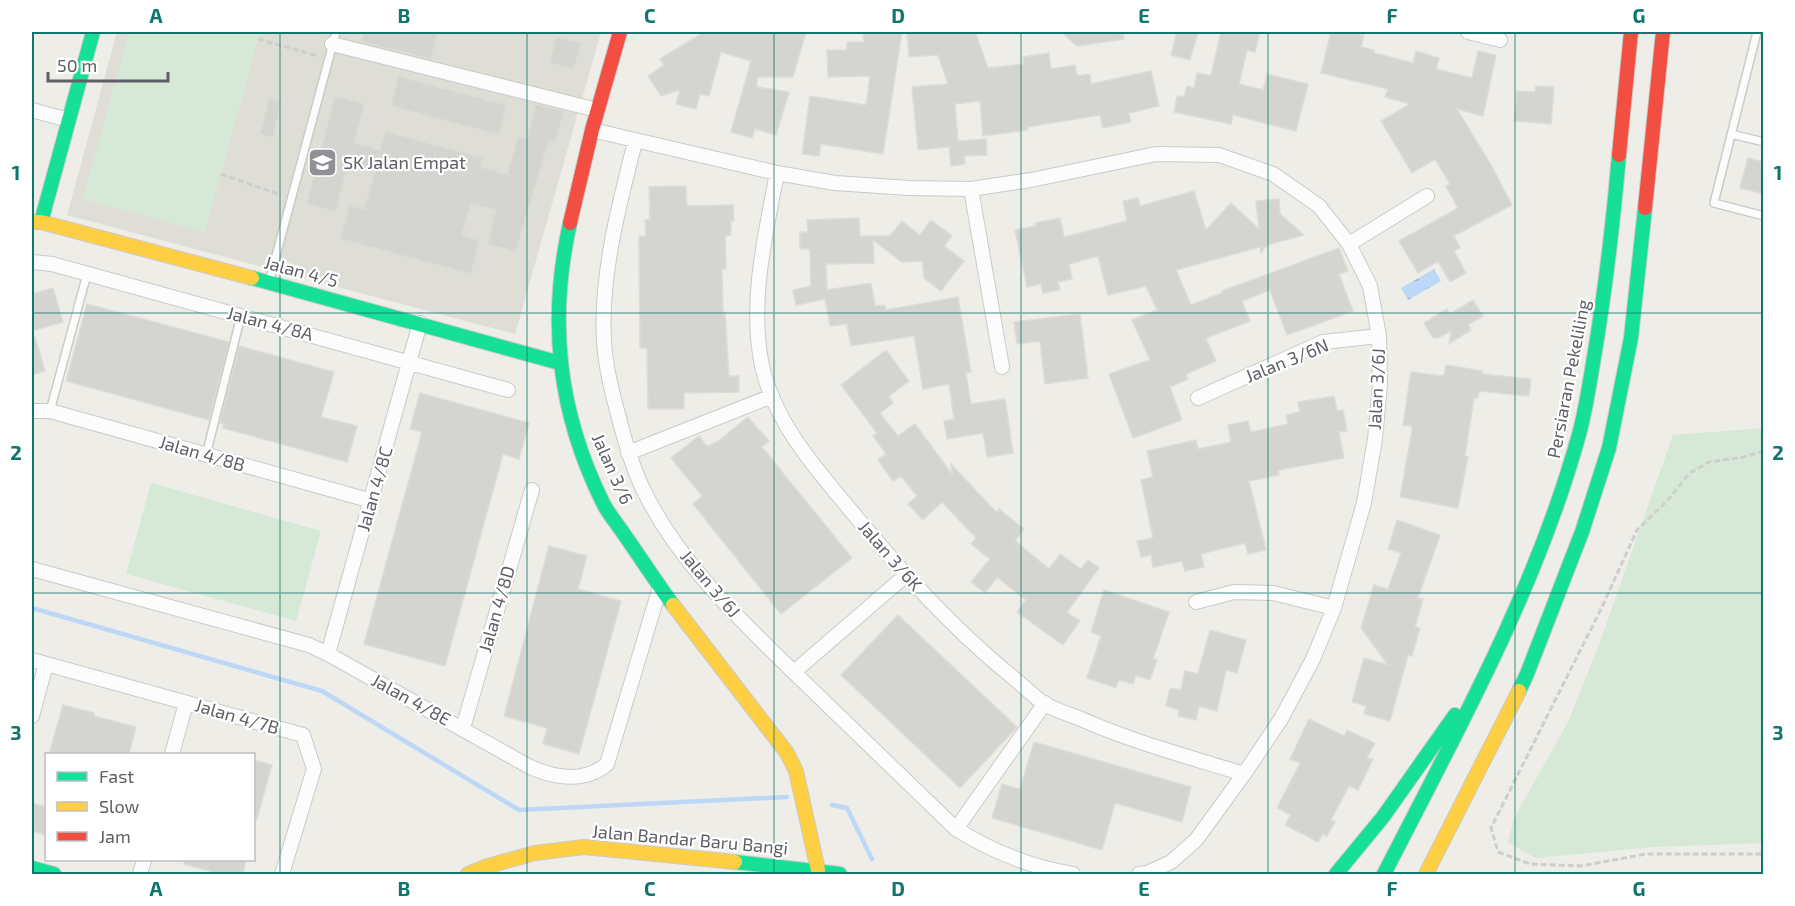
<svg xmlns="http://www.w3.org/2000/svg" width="1795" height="906" font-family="'Exo 2',sans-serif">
<defs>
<pattern id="water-ripples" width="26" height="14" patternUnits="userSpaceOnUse" patternTransform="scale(1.5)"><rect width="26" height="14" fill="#bdd7f7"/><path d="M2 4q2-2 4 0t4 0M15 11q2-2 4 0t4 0" fill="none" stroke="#9db2cc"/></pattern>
</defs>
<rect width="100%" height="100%" fill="#eeede8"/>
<path fill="#deddd6" d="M117 32H601L515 334 67 215Z"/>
<path fill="#d6e9d6" d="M129 32H260L205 232 83 199Z
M1763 428V843L1655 847 1535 858 1508 842 1514 818 1568 722 1599 645 1673 435Z
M151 483 321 531 296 621 126 574Z"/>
<path fill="url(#water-ripples)" d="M1434 269 1441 281 1408 300 1401 288Z"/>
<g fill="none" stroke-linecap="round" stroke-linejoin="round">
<path stroke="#bdd7f7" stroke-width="4.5" d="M32 608 322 691 519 810 787 797
M832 805 847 808 872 859"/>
</g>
<path fill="#d4d4d1" stroke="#dddcd7" stroke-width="1.5" d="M364 32H438L431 59 361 42Z
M704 32H806L793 77H757V87L789 92 776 135 755 129 752 138 731 132 751 61 721 52 709 96 700 94 696 109 676 104 680 90 661 96 648 76 664 65 660 59Z
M863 32H902L883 154 821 144 819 156 802 154 810 96 866 105 870 76 828 77 827 50H847V42H864Z
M907 32H975L988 68 1024 64 1023 57 1049 53 1051 69 1075 65 1077 76 1090 74 1091 84 1151 71 1159 106 1129 113 1131 122 1103 128 1100 115 1027 127 1028 130 983 136 980 101 955 104 958 141 986 139 987 155 964 156 965 164 951 166 949 147 918 150 912 87 948 84 938 55 909 57Z
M1061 32H1123L1124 39 1077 46Z
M1177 32H1198L1190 60 1171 55Z
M1221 32H1260L1255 52 1247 50 1239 84 1263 90 1267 74 1308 84 1296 131 1233 115 1231 124 1174 112 1177 96 1184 97 1187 86 1194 88 1197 73 1211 76Z
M1331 32H1349L1364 35 1361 47 1374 50V53L1413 63 1416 51 1439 58 1436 69 1472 78 1478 51 1496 55 1483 116 1457 109 1490 163 1512 205 1454 236 1460 248 1454 251 1466 273 1450 282 1438 261 1418 273 1399 241 1458 208 1446 186 1450 184 1435 159 1412 173 1381 121 1410 104 1385 97 1388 89 1321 73Z
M556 37 581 43 574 69 549 63Z
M398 76 507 105 499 135 391 106Z
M1536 86 1554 87 1551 124 1514 121 1517 91 1535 92Z
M335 96 365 104 354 143 380 150 385 131 483 158 481 167 507 174 518 137 527 139 536 104 564 111 556 142 549 140 516 252 487 244 496 210 471 204 462 235 480 240 471 274 340 239 349 205 364 209 375 171 348 164 336 212 306 204Z
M269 98 282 101 273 138 260 134Z
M1748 158 1764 162V194L1740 188Z
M686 186 687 206 733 205 734 221H731V235L725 236 726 269H722L723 312H725L729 376H739V392L684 393V409H648L647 349 640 348 639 236H646L645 220 650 219 649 187Z
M1194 191 1206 230 1231 203 1259 229 1256 201 1279 199 1280 214 1304 235 1267 245 1261 253 1260 247 1176 270 1191 305 1222 293V291L1339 248 1348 271 1339 274 1353 311 1287 335 1270 290 1242 301 1250 321 1206 338 1216 361 1186 374 1188 379 1170 387 1182 420 1133 438 1109 374 1150 360 1132 320 1157 310 1146 286 1108 295 1098 256 1069 264 1072 279 1058 282 1060 290 1043 293 1041 284 1027 287 1015 230 1036 226 1035 223 1060 218 1064 237 1127 221 1123 201 1138 198 1140 206Z
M859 218 860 236H890L902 221 920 235 931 220 952 236 944 246 964 261 941 291 924 278 922 261 902 262 873 240 874 263 826 264 827 290 871 283 875 306 885 305 886 310 958 297 971 372 966 373 971 404 1005 399 1013 453 987 457 983 433 947 439 944 421 954 419 949 384 923 389 914 336 851 346 847 324 830 326 825 299 796 305 793 290 811 286 810 249H800V232H808L807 220Z
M53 288 63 322 32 331V294Z
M1473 300 1483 316 1468 325 1471 330 1449 344 1451 331 1438 338H1433L1424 323 1447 309 1450 314Z
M87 304 229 342 209 420 66 381Z
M1080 314 1088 378 1045 384 1040 341 1017 344 1014 322Z
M32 337H35L45 371 32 375Z
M239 346 334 372 321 417 357 426 347 462 223 428 224 424 220 423Z
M886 350 909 381 889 396 893 403 880 413 898 436 915 424 952 474 951 464 997 513 999 509 1024 529 1015 541 1049 569 1060 554 1081 569 1088 560 1099 568 1067 612 1080 621 1063 645 1017 612 1026 600 997 577 985 593 971 582 990 559 971 544 976 538 942 502 923 520 908 504 917 496 901 476 893 481 878 460 886 454 873 436 877 433 841 385Z
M1446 365 1482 371V374L1531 379 1529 396 1479 391 1478 398H1474L1465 456 1468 457 1458 508 1400 497 1412 431V426L1403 425 1411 372 1444 376Z
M420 393 529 423 519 459 503 454 445 666 364 644 422 432 410 429Z
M1334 396 1337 411 1343 410 1347 431 1339 432 1344 458 1278 470 1279 475 1249 481 1266 550 1248 554 1245 543 1201 554 1204 567 1185 571 1182 561 1153 567 1151 555 1141 557 1137 541 1153 538 1141 480 1153 477 1147 451 1196 440 1198 449 1231 442 1228 425 1248 421 1251 432 1288 424 1286 415 1300 412 1298 402Z
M748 417 769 441 762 447 852 558 781 614 693 504 702 496 671 458 699 436 707 446 717 442Z
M1397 520 1440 535 1418 598 1423 599 1415 627 1420 628 1412 656 1408 655 1390 721 1364 714 1366 706 1352 702 1364 658 1388 665 1361 628 1374 585 1388 589 1401 553 1388 549Z
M549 546 587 556 578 589 621 601 579 754 543 744 547 728 504 716Z
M1104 590 1169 612 1153 659 1157 660 1150 680 1136 675 1133 684 1119 680 1116 688 1087 678 1101 636 1091 632Z
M898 615 1017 727 960 788 841 675Z
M1210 630 1246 640 1237 673 1226 670 1217 711 1199 706 1196 720 1178 716 1179 710 1166 706 1170 688 1181 690 1185 671 1198 674Z
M63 705 94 713V716L136 727 129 754H49Z
M1309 719 1344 736 1347 730 1375 743 1367 758 1373 759 1358 790 1349 786 1331 820 1335 822 1327 836 1323 834 1318 842 1285 825 1291 815 1277 808 1300 763 1290 759Z
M1034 742 1191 787 1182 822 1115 803 1102 850 992 818 1002 784 1020 789Z
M254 760 272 765 257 819H254Z
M32 803 46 807V835L32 831Z
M185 860H246L243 874H209L210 871 184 864Z"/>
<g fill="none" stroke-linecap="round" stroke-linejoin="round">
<defs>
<path id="lane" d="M1757 32 1714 203 1764 216
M1731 134 1764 142
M269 282 336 32
M50 411 87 274
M206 455 241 316"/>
<path id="street" d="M1468 32 1500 40
M332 44 597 110
M32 110 68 120
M592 130 777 173 835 183 909 188 971 189 1031 180 1156 154 1219 155 1273 174 1319 206 1349 244 1370 286 1379 336 1380 384 1375 439 1364 503 1334 608 1313 659 1281 719 1244 774 1196 840 1171 862 1147 873 1139 874
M635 142C619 205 600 276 604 342 606 370 613 396 620 422 626 445 633 469 644 491 681 567 746 625 806 684 856 732 906 781 956 829 993 852 1030 867 1073 874
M777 173C765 237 749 302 762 366 775 425 820 473 857 518 903 573 950 625 1005 671 1018 681 1030 693 1043 703 1054 710 1069 714 1081 719 1133 742 1189 757 1244 774
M971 189 1002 367
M1349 244 1427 196
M32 262 52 264 508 390
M1198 398 1323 342 1379 336
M32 411H50L372 501
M628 453 772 396
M32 569 309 645 328 654 530 767C555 778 585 783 607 764L660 587
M1196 602 1234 592 1273 593 1334 608
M328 654 420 323
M32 660 303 735 314 769 282 874
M794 672 905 576
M32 716 46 664
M463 728 532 490
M172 754 186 703
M956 829 1045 703
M140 874 144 860"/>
<path id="fast" d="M41 222 93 32
M570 223C548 321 558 412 603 503 609 515 619 526 626 537 642 560 657 583 673 605
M252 278 560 363
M1519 691 1527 674 1582 532 1609 448 1631 338 1645 208
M735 862 840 874
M32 868 54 874
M1336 874 1383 817 1455 715
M1384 874C1456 733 1535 592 1578 438 1585 414 1589 388 1593 363 1605 294 1613 224 1619 155"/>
<path id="slow" d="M32 222H41L252 278
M673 605 787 753 796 771 818 870
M468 874 488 866 535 853 584 847 735 862
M1426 874 1519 691"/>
<path id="jam" d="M1619 155 1631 32
M1645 208 1663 32
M570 223 592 130 620 32"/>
</defs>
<use href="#lane" stroke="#cacac8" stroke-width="10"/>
<use href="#street" stroke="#cacac8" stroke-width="16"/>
<use href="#fast" stroke="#cbcac9" stroke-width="16"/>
<use href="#slow" stroke="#cbcac9" stroke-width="16"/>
<use href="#jam" stroke="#cbcac9" stroke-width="16"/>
<path stroke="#cccfcd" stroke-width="3" stroke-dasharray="6 3" stroke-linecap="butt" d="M258 39 318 56
M221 174 281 195
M1764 451 1744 457 1709 462 1690 473 1667 501 1637 530 1602 607 1491 828 1498 852 1530 864 1581 866 1646 854H1764"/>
<use href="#lane" stroke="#fcfcfc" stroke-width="7"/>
<use href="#street" stroke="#fcfcfc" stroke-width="14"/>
<use href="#fast" stroke="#16e098" stroke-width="14"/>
<use href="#slow" stroke="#ffcf43" stroke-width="14"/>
<use href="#jam" stroke="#f24e42" stroke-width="14"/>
</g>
<path fill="none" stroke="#0f766e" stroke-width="1.5" stroke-opacity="0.55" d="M280 32V874M527 32V874M774 32V874M1021 32V874M1268 32V874M1515 32V874M32 313H1764M32 593H1764"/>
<defs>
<symbol id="school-square" viewBox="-11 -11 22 22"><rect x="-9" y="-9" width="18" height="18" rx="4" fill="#909194" stroke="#fff"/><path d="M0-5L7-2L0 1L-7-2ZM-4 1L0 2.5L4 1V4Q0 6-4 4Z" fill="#fff"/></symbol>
</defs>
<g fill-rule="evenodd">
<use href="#school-square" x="306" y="146" width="33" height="33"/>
</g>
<g text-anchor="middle" stroke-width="4.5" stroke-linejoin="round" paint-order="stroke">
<g font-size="18" fill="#5e6066" stroke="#fff" text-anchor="start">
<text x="343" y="169">SK Jalan Empat</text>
</g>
<g font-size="18" fill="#5e6066" stroke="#fff">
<text transform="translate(301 272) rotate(15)" y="6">Jalan 4/5</text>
<text transform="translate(270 324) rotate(15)" y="6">Jalan 4/8A</text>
<text transform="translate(1287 361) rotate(-22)" y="6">Jalan 3/6N</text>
<text transform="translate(1569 379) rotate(-79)" y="6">Persiaran Pekeliling</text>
<text transform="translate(1377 389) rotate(-87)" y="6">Jalan 3/6J</text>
<text transform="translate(202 454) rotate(16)" y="6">Jalan 4/8B</text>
<text transform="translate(612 469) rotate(66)" y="6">Jalan 3/6</text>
<text transform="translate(375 489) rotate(-74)" y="6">Jalan 4/8C</text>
<text transform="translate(890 556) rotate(49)" y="6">Jalan 3/6K</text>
<text transform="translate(710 584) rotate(50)" y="6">Jalan 3/6J</text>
<text transform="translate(497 609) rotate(-74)" y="6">Jalan 4/8D</text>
<text transform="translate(411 700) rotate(29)" y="6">Jalan 4/8E</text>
<text transform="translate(237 717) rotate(16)" y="6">Jalan 4/7B</text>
<text transform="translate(690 840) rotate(5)" y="6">Jalan Bandar Baru Bangi</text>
</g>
</g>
<rect width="1795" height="906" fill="none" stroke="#ffffff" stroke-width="66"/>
<rect x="45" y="753" width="210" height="108" fill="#ffffff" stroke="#bfbfc2" stroke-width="1.5"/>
<rect x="57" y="772" width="30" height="9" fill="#16e098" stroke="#bfbfc2" stroke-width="1.5"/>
<text x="99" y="783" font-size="18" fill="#5e6066">Fast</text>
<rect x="57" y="802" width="30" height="9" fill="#ffcf43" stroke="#bfbfc2" stroke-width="1.5"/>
<text x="99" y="813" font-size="18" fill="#5e6066">Slow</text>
<rect x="57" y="832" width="30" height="9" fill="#f24e42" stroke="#bfbfc2" stroke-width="1.5"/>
<text x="99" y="843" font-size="18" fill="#5e6066">Jam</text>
<path d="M48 72v9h120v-9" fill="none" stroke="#5e6066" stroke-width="3"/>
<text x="57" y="72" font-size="18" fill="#5e6066" stroke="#ffffff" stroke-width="4.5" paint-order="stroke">50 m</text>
<rect x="33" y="33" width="1729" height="840" fill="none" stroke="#0f766e" stroke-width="2"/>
<g font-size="20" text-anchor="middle" font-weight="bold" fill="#0f766e">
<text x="156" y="23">A</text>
<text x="404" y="23">B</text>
<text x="650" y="23">C</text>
<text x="898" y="23">D</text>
<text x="1144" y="23">E</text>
<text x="1392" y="23">F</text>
<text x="1639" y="23">G</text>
<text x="16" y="180">1</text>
<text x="1778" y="180">1</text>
<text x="16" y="460">2</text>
<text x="1778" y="460">2</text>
<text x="16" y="740">3</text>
<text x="1778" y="740">3</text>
<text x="156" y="896">A</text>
<text x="404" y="896">B</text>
<text x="650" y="896">C</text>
<text x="898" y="896">D</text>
<text x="1144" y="896">E</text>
<text x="1392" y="896">F</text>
<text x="1639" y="896">G</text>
</g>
</svg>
